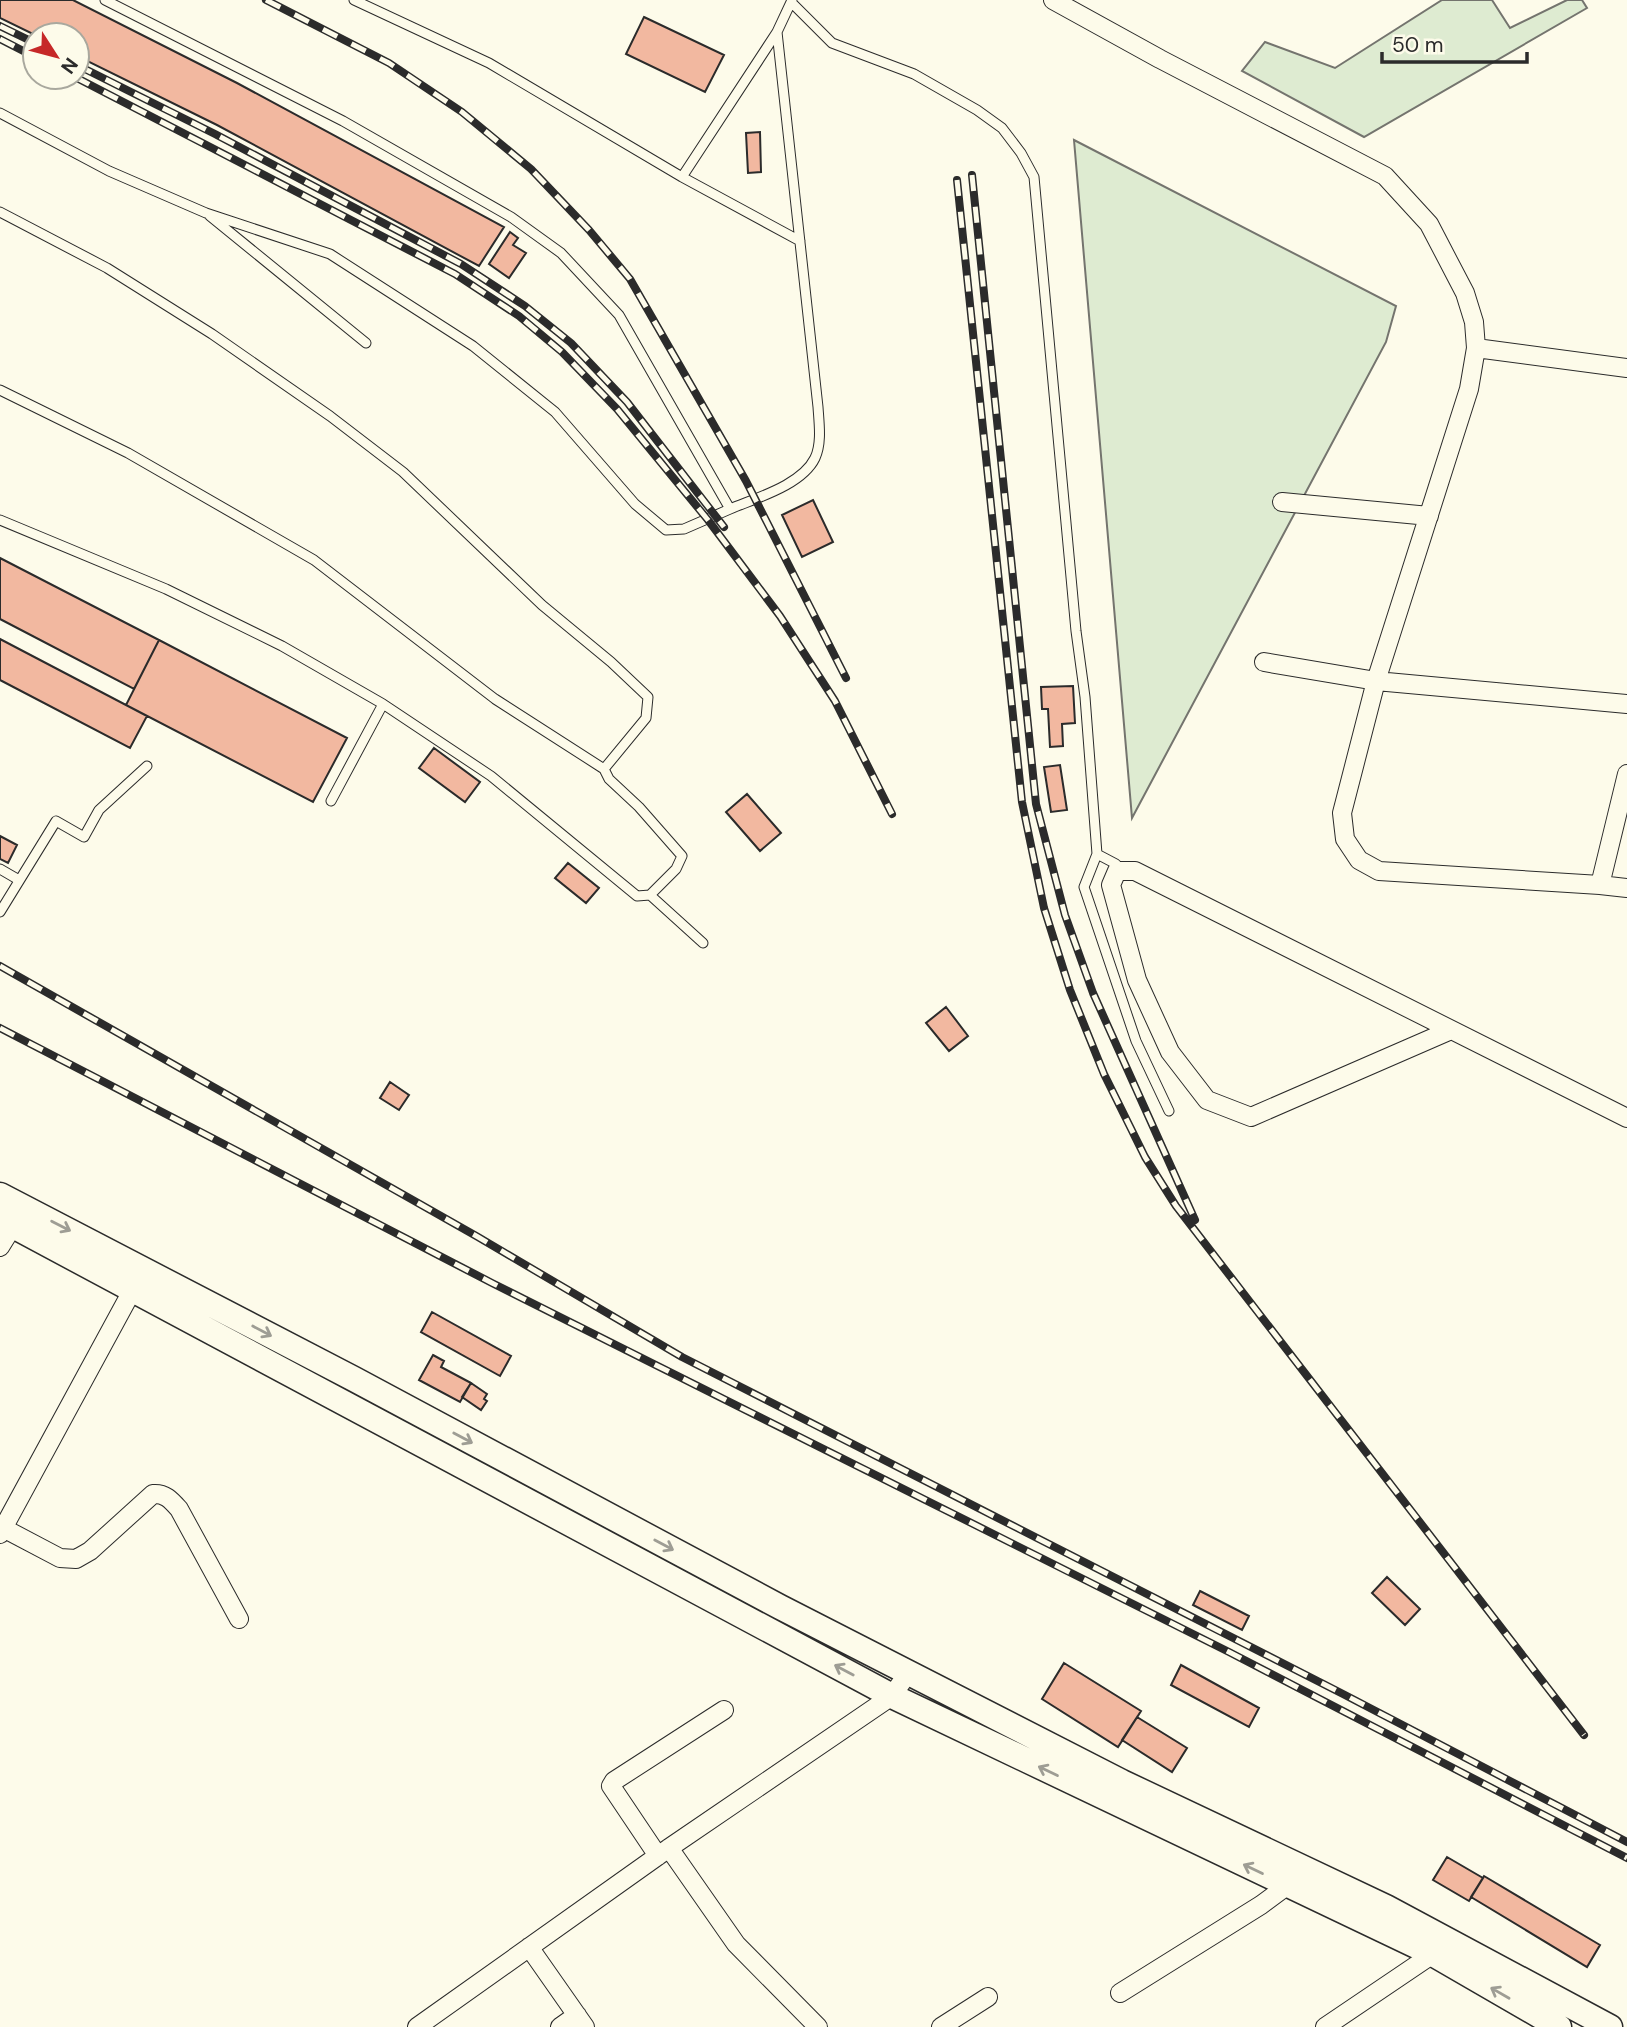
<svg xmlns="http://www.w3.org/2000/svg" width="1627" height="2027" font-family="'DM Sans',sans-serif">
<rect width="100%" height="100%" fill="#fdfbea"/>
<path fill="#deebd1" stroke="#74746e" stroke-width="2" d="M1442 0H1492L1510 28 1567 0H1582L1587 8 1364 137 1242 71 1265 42 1335 68Z
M1074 140 1396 306 1386 342 1132 818Z"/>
<path fill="#f2b8a0" stroke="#2b2b2b" stroke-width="2" d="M0 0H73L237 83 504 227 479 266 217 125 77 56V35H35L0 18Z
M644 17 724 55 705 92 626 54Z
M760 132 761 172 748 173 746 133Z
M510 232 518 238 513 245 526 253 509 278 489 264Z
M813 500 833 542 802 557 782 515Z
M0 558 159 640 134 689 0 619Z
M0 639 147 716 130 748 0 680Z
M159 640 347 738 313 802 126 705Z
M1073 686 1075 723 1062 724 1063 746 1050 747 1048 709H1042L1041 687Z
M434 748 480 782 465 802 419 768Z
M1060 765 1067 810 1051 812 1044 767Z
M747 794 781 833 760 851 726 812Z
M0 836 17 845 8 863 0 859Z
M568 863 599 888 586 903 555 878Z
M946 1007 968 1036 949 1051 926 1023Z
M390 1082 409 1095 399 1110 380 1098Z
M432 1312 511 1356 500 1376 421 1332Z
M433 1355 444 1361 441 1367 471 1383 460 1402 419 1380Z
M471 1383 487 1394 484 1399 487 1401 481 1410 462 1397Z
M1387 1577 1420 1609 1405 1625 1372 1593Z
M1200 1591 1249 1616 1242 1630 1193 1605Z
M1064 1663 1141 1711 1118 1747 1042 1699Z
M1181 1665 1259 1708 1249 1727 1171 1685Z
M1137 1717 1187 1748 1172 1772 1122 1740Z
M1447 1857 1483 1878 1469 1901 1433 1880Z
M1484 1876 1600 1945 1587 1967 1471 1897Z"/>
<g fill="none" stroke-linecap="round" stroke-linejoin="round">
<defs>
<path id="lane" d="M105 0 343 121 511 217 561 253 619 315 730 509C756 498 802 485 815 458 822 443 819 423 818 407L777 32
M354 0 489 63 682 177 777 32 792 0
M791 2 832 43 914 74 977 110 1002 128 1021 153 1034 177 1076 631 1085 697 1097 854 1116 864 1117 871
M0 113 109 171 206 213 330 254 473 346 555 412 635 504 666 530 684 529 730 509
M682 177 800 241
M0 212 107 268 212 334 330 416 403 472 542 605 611 662 648 697 646 718 604 769 609 779 639 807 682 856 676 869 650 895 637 896 491 776 383 704 282 646 166 589 0 520
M210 216 366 343
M0 390 128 453 314 560 495 699 604 769
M331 801 383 704
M1097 854 1084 887 1136 1041 1169 1111
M0 869 19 880
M650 895 703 943
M0 912 56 821 84 837 99 810 147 766"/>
<path id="street" d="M1053 0 1160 59 1385 176 1429 224 1465 293 1474 322 1476 348 1469 389 1376 681 1342 813 1345 839 1359 860 1379 871 1600 885 1627 774
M1476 348 1627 368
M1282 502 1429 516
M1264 662 1376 681 1627 704
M1600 885 1627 888
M1451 1030 1251 1117 1207 1100 1170 1052 1137 980 1111 885 1117 871H1135L1627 1118
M0 1247 13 1226
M3 1528 60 1558 76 1559 90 1551 153 1494C165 1493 171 1500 179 1509L239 1619
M0 1534 133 1289
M669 1848 736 1944 818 2027
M658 1856 611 1786 614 1781 724 1710
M529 1947 585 2027
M1120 1993 1261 1905 1288 1885 1294 1877
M417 2027 669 1848 892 1696 908 1673
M560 2027 577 2015
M941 2027 988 1997
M1325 2027 1433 1954 1440 1947"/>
<path id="secondary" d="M0 1195 354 1379 780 1607 1122 1782 1386 1907 1610 2027
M0 1219 892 1696 1433 1954 1559 2027"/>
</defs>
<use href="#lane" stroke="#2b2b2b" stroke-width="11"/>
<use href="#street" stroke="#2b2b2b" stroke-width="20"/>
<use href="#secondary" stroke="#2b2b2b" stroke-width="27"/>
<use href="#lane" stroke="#fdfbea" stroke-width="9"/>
<use href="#street" stroke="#fdfbea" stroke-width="18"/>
<use href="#secondary" stroke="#fdfbea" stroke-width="24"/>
<defs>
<path id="rail" d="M266 0 389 63 462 112 531 169 589 230 630 279 746 481 846 678
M0 26 35 43
M0 39 35 57
M77 65 215 134 461 264 525 306 571 343 627 402 724 527
M75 77 455 274 519 316 562 352 617 409 708 520 780 616 835 701 892 814
M972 175 1036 804 1065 915 1093 993 1195 1220
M957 180 1022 802 1044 908 1070 990 1104 1074 1145 1157 1176 1206 1584 1735
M0 966 478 1237 682 1357 1343 1694 1627 1842
M0 1028 492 1283 1229 1652 1627 1858"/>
</defs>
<use href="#rail" stroke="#2b2b2b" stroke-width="8"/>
<use href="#rail" stroke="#fdfbea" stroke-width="5" stroke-dasharray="16" stroke-linecap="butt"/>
</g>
<defs><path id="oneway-shaft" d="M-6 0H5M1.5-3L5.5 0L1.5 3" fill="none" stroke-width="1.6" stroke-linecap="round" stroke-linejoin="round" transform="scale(1.75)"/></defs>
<g stroke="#9e9d94">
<use href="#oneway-shaft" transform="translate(61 1226) rotate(27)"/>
<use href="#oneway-shaft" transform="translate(262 1331) rotate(28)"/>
<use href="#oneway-shaft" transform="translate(463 1438) rotate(28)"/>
<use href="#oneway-shaft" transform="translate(664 1545) rotate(28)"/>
<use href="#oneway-shaft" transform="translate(844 1670) rotate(-152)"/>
<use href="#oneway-shaft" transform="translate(1048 1771) rotate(-154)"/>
<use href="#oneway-shaft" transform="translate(1253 1869) rotate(-154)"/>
<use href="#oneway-shaft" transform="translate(1500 1993) rotate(-150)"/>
</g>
<g transform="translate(56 56) rotate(126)"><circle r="33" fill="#fdfbea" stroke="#a9a89e" stroke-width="2"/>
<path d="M0-5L12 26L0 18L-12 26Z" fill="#c62828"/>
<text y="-10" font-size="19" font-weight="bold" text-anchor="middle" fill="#2b2b2b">N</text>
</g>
<path d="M1382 52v10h145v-10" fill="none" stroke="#2b2b2b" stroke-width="3.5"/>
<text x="1392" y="52" font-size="21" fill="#2b2b2b" stroke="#fdfbea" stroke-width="5" paint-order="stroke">50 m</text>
</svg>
